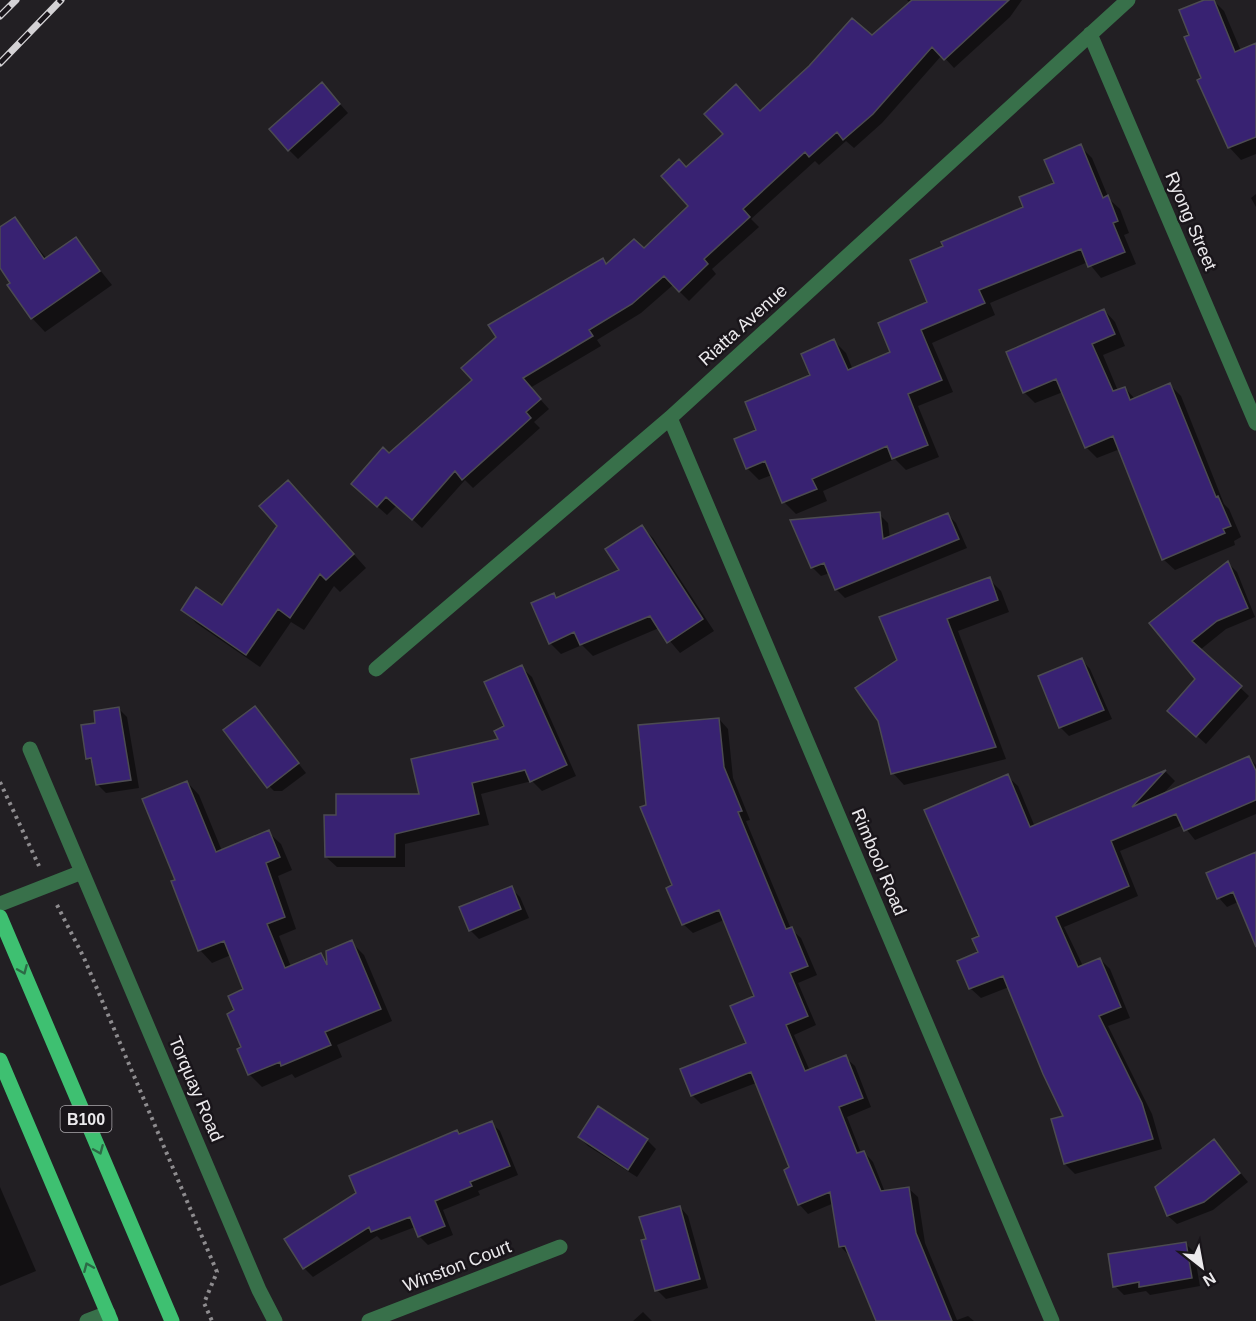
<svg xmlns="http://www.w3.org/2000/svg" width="1256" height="1321" font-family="Arial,sans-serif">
<rect width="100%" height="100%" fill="#221f23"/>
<path fill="#0007" d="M907 0H1022L1010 17 954 68 942 55 882 123 854 148 846 141 819 165 815 161 751 219 759 227 712 269 716 274 689 301 673 285 641 313 597 340 601 346 530 388 549 409 534 422 540 428 473 488 465 480 422 528 397 505 387 515 362 493 389 455 603 260 607 265 644 250 690 207 687 169 761 112 872 37 910 3Z
M1208 0H1213L1224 11 1241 51 1256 45V154L1241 160 1229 147 1203 79 1191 36Z
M330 93 348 113 298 159 289 150Z
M1080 146 1092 158 1109 199 1120 209 1129 233 1124 235 1136 264 1101 278 1088 262 990 303 995 315 932 343 953 392 918 406 939 457 906 470 895 459 823 491 827 501 796 514 784 502 772 475 759 480 747 468 758 431 812 376 834 341 846 353 853 370 892 352 929 303 1025 208 1056 184Z
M1256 194V207L1251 198Z
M14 219 47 259 75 239 112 285 45 332 32 318 0 266V229Z
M1104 310 1115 322 1125 346 1103 355 1118 391 1125 388 1135 399 1170 385 1181 396 1224 504 1229 509 1241 537 1234 541 1235 545 1175 570 1163 559 1120 449 1097 458 1086 447 1063 392 1035 403 1024 392Z
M301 495 366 568 340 592 334 586 304 630 291 622 260 667 196 623 183 609 222 607Z
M879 514 888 523 890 538 948 515 956 523 967 548 845 598 836 589 830 573 821 576 812 567Z
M642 527 653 538 714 631 680 653 659 628 593 656 582 645 561 654 550 643 553 595 557 599 621 571Z
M1228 563 1237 572 1255 617 1226 629 1200 650 1249 696 1206 744 1178 719 1197 679 1151 623Z
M989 579 1001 591 1009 612 958 631 1006 759 904 785 893 773 899 660Z
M1082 660 1090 669 1112 719 1069 736 1060 727Z
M521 667 532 677 576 776 542 791 532 781 481 794 489 825 405 844V867H337L326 857 338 817 421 795 500 740Z
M118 708 127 717 139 788 106 793 97 784 94 764 88 758 97 724Z
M254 708 306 773 282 791H274L265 782Z
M719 719 728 729 733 778 750 820 746 821 791 929 801 938 817 975 798 983 816 1025 794 1035 810 1071 845 1057 855 1066 871 1107 847 1117 861 1153 864 1152 873 1162 885 1192 908 1188 918 1197 925 1243 957 1320 968 1316 974 1321H911L840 1246 834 1203 808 1214 799 1204 791 1168 756 1083 701 1104 692 1095 748 1044 756 996 724 920 693 933 683 924 647 806Z
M1249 758 1256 765V814L1195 840 1183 825 1120 851 1138 896 1064 927 1083 966 1100 959 1110 969 1130 1018 1108 1026 1152 1114 1162 1149 1075 1174 1065 1164 1053 1120 1065 1117 1009 987 981 998 970 988 980 953 1007 776 1018 786 1035 827 1166 772 1175 781 1161 796Z
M187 782 199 795 222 851 268 832 281 844 292 870 278 876 296 929 279 936 291 967 321 955 328 962 351 942 364 955 392 1021 337 1045 342 1057 295 1078 292 1074 262 1087 249 1074 236 1011 245 990 231 955 212 963 200 950 173 882 177 880Z
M1256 856V919L1238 902 1227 907 1219 898 1208 874Z
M511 888 520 897 529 918 479 939 470 930Z
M491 1123 500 1131 518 1175 478 1191 480 1195 443 1210 453 1235 428 1245 419 1236 415 1227 381 1240 377 1236 313 1277 304 1268Z
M579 1137 647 1140 656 1149 637 1177 588 1146Z
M1214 1141 1248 1182 1213 1210 1177 1224 1168 1216 1157 1187Z
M0 1187 36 1271 0 1286Z
M680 1207 688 1216 708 1288 666 1299 657 1290 647 1240Z
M1185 1243 1194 1252 1200 1286 1150 1295 1146 1291 1124 1295 1115 1286Z
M643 1312 652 1321H633Z"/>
<path fill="#382272" stroke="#4c4b51" stroke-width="1.5" d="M912 0H1009L944 60 932 47 873 114 843 140 837 132 809 157 805 152 743 209 750 217 704 259 708 264 679 292 664 276 632 304 589 330 593 336 523 378 541 399 526 412 531 418 462 480 455 471 412 520 386 497 377 507 351 484 383 447 389 453 472 380 461 368 496 337 488 325 603 258 606 264 634 239 644 248 688 206 661 176 679 159 686 167 723 134 704 114 736 84 760 111 809 66 852 18 872 35Z
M1204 0H1214L1235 52 1256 43V137L1228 148 1197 80 1201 78 1184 37 1189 35 1179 10Z
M322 82 340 104 288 151 269 129Z
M1081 144 1103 198 1108 195 1118 221 1113 223 1125 252 1088 267 1081 249 979 290 985 303 921 330 942 380 908 394 928 445 892 459 887 446 812 479 817 489 782 503 765 461 746 469 734 439 756 430 745 402 810 375 801 354 834 339 848 370 890 352 878 323 927 302 910 260 943 246 941 242 1023 207 1019 197 1054 183 1044 160Z
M15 217 44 259 76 237 100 271 31 319 7 285 10 283 0 268V227Z
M1104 309 1115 334 1092 344 1113 391 1125 387 1130 400 1170 383 1216 497 1218 496 1231 526 1223 529 1225 533 1162 560 1113 436 1085 448 1056 379 1023 393 1006 352Z
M288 480 354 554 326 580 320 574 290 618 278 609 246 655 181 610 196 587 222 605 277 526 259 506Z
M880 512 883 539 948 513 959 539 835 590 824 563 811 568 790 520Z
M642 525 703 619 667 643 650 616 580 645 574 632 549 644 531 603 554 593 556 598 619 570 605 549Z
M1228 561 1248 608 1217 621 1192 641 1242 686 1196 737 1167 711 1195 679 1149 623Z
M990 577 998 600 947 619 996 747 891 774 878 721 855 688 897 660 879 617Z
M1082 658 1104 710 1059 728 1038 676Z
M522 665 567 765 530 782 525 770 472 783 479 814 395 834V857H325L324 815H336V794H419L411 759 498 739 494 731 504 726 484 682Z
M255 706 299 763 267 788 223 730Z
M119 707 131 780 96 785 91 758 86 759 81 725 95 723 94 711Z
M719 718 724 767 742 811 738 812 786 929 792 927 808 966 790 973 808 1016 786 1025 805 1071 846 1055 863 1098 839 1107 857 1153 864 1151 881 1191 909 1187 916 1233 952 1321H876L845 1246 839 1247 830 1192 798 1205 784 1170 789 1167 751 1072 691 1096 680 1069 746 1043 730 1006 754 996 719 910 682 925 666 888 672 885 640 807 646 805 638 725Z
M1249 756 1256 771V800L1184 831 1176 814 1111 841 1129 886 1056 917 1078 967 1100 958 1121 1007 1099 1016 1142 1103 1153 1139 1064 1164 1051 1119 1063 1116 1043 1074 1003 976 969 989 957 961 978 952 972 939 979 936 924 810 1008 774 1030 827 1166 770 1132 807Z
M187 781 216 852 269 830 280 857 266 863 285 917 267 924 285 968 321 953 327 965 326 951 352 940 381 1009 325 1032 331 1045 281 1066 280 1062 248 1075 237 1049 241 1047 227 1014 234 1010 228 996 243 989 224 941 198 951 171 881 175 880 142 799Z
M1256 852V947L1233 892 1217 899 1206 873Z
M512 886 521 909 469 931 459 907Z
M598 1106 648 1139 628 1170 578 1137Z
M492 1121 510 1166 470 1182 472 1186 435 1201 445 1226 418 1237 410 1217 371 1232 369 1227 303 1269 284 1239 356 1193 349 1176 457 1130 459 1134Z
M1214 1139 1240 1173 1204 1202 1167 1216 1155 1187Z
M680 1206 700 1279 655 1291 641 1240 646 1239 639 1217Z
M1186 1242 1192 1278 1139 1287V1282L1113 1287 1108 1254Z"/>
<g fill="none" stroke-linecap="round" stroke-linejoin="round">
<path stroke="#8e8c8f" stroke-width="4" stroke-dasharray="3 4.5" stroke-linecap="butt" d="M0 782 39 866
M57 905 84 958 217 1272 204 1303 212 1321"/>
<path stroke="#38704a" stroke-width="15" d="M1090 34 1256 423
M670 418 1052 1321
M376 669 670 418 1128 0
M30 749 259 1290 275 1321
M0 904 82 872
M87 1321 108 1313
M369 1321 560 1247"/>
<path stroke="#3ec071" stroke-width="15" d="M0 917 172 1321
M0 1060 111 1321"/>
<defs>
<path id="rail" d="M0 16 16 0
M0 63 61 0"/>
</defs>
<use href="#rail" stroke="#d4d2d5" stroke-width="7"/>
<use href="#rail" stroke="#19151a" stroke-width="4.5" stroke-dasharray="14" stroke-linecap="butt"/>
</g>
<defs><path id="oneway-chevron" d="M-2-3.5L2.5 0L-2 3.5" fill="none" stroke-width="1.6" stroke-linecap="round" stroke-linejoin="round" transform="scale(1.5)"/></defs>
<g stroke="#2c6a46">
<use href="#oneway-chevron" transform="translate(23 970) rotate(67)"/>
<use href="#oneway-chevron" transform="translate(99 1150) rotate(67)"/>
<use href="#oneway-chevron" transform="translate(88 1267) rotate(-113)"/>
</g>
<g text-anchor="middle" stroke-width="5" stroke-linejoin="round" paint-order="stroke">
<rect fill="#19151a" stroke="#aca9ad" stroke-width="1.5" x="60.5" y="1106" width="51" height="26" rx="4.5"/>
<g font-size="16" font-weight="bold" fill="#ebe9ec">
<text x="86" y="1125">B100</text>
</g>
<g font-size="18" fill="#ebe9ec" stroke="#19151a">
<text transform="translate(1191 221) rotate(67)" y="6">Ryong Street</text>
<text transform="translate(743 325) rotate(-42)" y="6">Riatta Avenue</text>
<text transform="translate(879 862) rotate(67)" y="6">Rimbool Road</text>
<text transform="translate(196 1089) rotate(67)" y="6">Torquay Road</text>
<text transform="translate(457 1266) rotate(-21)" y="6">Winston Court</text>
</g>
</g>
<g transform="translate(1202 1267) rotate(149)" stroke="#19151a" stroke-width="4.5" paint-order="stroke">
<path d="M0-4.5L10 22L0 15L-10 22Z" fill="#ebe9ec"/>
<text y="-9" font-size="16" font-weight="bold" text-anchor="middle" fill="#ebe9ec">N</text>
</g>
</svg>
